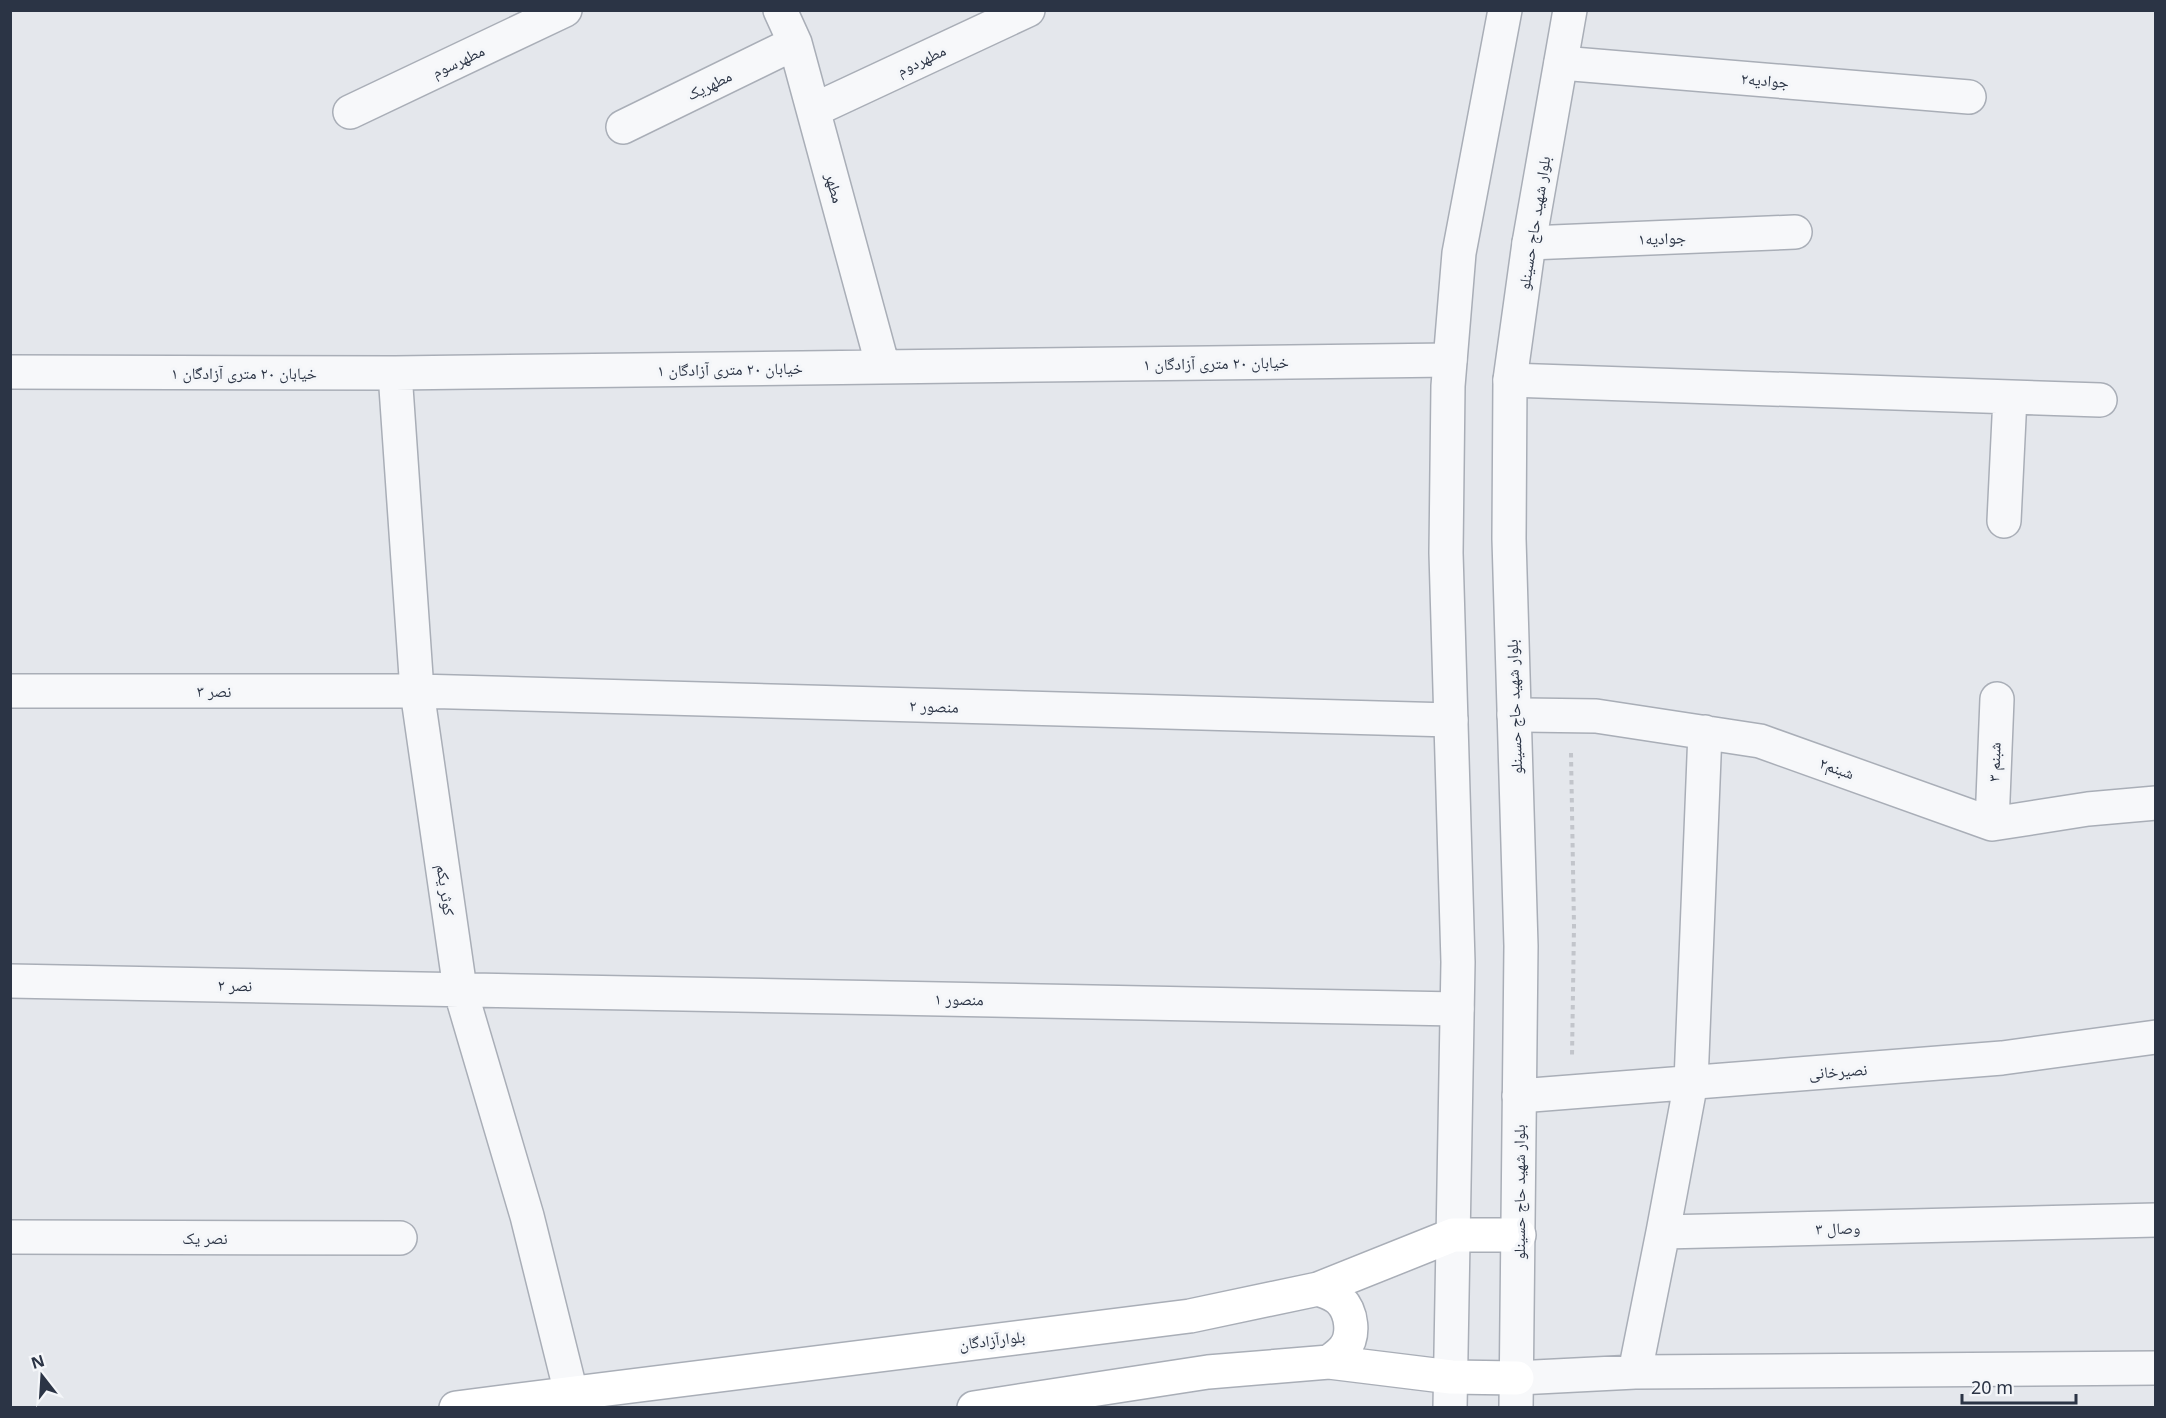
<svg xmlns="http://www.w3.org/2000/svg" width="2166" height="1418" font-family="'Noto Sans','Noto Naskh Arabic',sans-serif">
<rect width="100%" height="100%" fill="#e4e7ec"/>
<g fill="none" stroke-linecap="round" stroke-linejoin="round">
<defs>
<path id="minor" d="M780 10 795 43 883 367
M1561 63 1969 97
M814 110 1028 10
M350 112 565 10
M623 127 795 43
M1529 243 1795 232
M10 372 395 373 1450 360
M395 373 417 691 460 989 527 1216 571 1393
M1510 380 2100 400
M2004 521 2010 397
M10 691H417L1451 720
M1514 715 1596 716 1760 741 1992 824 2088 809 2156 803
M1992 824 1997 699
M10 981 1457 1009
M1519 1096 2002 1058 2156 1037
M1663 1232 1691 1082 1705 732
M10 1237 400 1238
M1635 1372 1663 1232 2156 1220
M1517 1378 1635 1372 2156 1368"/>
<path id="tertiary" d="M1450 1408 1458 962 1446 553 1448 386 1459 253 1505 10
M1516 1408 1521 946 1509 539 1510 380 1529 243 1570 10"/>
<path id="secondary" d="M1318 1289C1326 1292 1334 1294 1340 1300 1352 1312 1355 1336 1344 1349 1340 1354 1334 1358 1329 1362
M456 1408 1190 1316 1318 1289 1453 1235H1519
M974 1408 1208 1372 1329 1362 1451 1377 1517 1378"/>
</defs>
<use href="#minor" stroke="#a9aeb7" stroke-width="36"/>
<use href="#tertiary" stroke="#a9aeb7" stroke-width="36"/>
<use href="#secondary" stroke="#a9aeb7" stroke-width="36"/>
<path stroke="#c2c5cb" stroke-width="4" stroke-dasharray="4.5 4.5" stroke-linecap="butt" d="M1571 753 1574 926 1572 1057"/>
<use href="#minor" stroke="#f7f8fa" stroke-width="33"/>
<use href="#tertiary" stroke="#f7f8fa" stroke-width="33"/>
<use href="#secondary" stroke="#fff" stroke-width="33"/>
</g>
<g text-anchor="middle" stroke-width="6" stroke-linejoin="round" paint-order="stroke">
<g font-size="16" fill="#2b3445" stroke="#f4f6f9">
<text transform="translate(921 60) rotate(-25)" y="6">مطهردوم</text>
<text transform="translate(458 61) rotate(-25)" y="6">مطهرسوم</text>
<text transform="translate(1765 80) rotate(5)" y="6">جوادیه۲</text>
<text transform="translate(709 85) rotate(-26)" y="6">مطهریک</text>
<text transform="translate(835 188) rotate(75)" y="6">مطهر</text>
<text transform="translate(1534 223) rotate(-81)" y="6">بلوار شهید حاج حسینلو</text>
<text transform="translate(1662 238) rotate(-2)" y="6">جوادیه۱</text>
<text transform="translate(1216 363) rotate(-1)" y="6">۱ خیابان ۲۰ متری آزادگان</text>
<text transform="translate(730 369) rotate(-1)" y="6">۱ خیابان ۲۰ متری آزادگان</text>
<text x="244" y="379">۱ خیابان ۲۰ متری آزادگان</text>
<text x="214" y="697">نصر ۳</text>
<text transform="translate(934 706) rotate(2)" y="6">منصور ۲</text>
<text transform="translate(1514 707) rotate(-92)" y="6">بلوار شهید حاج حسینلو</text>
<text transform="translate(1994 762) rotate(-88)" y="6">شبنم ۳</text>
<text transform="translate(1837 768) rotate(20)" y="6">شبنم۲</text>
<text transform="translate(446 890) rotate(82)" y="6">کوثر یکم</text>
<text transform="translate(235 985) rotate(1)" y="6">نصر ۲</text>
<text transform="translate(959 999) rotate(1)" y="6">منصور ۱</text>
<text transform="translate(1838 1071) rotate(-4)" y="6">نصیرخانی</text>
<text transform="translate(1519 1192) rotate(-90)" y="6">بلوار شهید حاج حسینلو</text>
<text transform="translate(1838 1228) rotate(-1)" y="6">وصال ۳</text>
<text x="205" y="1244">نصر یک</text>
<text transform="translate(992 1340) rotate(-7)" y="6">بلوارآزادگان</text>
</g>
</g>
<rect width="2166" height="1418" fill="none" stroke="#2b3445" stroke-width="24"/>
<g transform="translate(42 1376) rotate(343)" stroke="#f4f6f9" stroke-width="4.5" paint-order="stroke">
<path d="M0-4.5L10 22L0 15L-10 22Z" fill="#2b3445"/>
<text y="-9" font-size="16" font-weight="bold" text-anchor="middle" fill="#2b3445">N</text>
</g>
<path d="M1962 1394v9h114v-9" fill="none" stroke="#2b3445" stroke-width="3"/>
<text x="1971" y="1394" font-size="18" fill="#2b3445" stroke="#f4f6f9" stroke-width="4.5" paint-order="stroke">20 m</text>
</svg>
